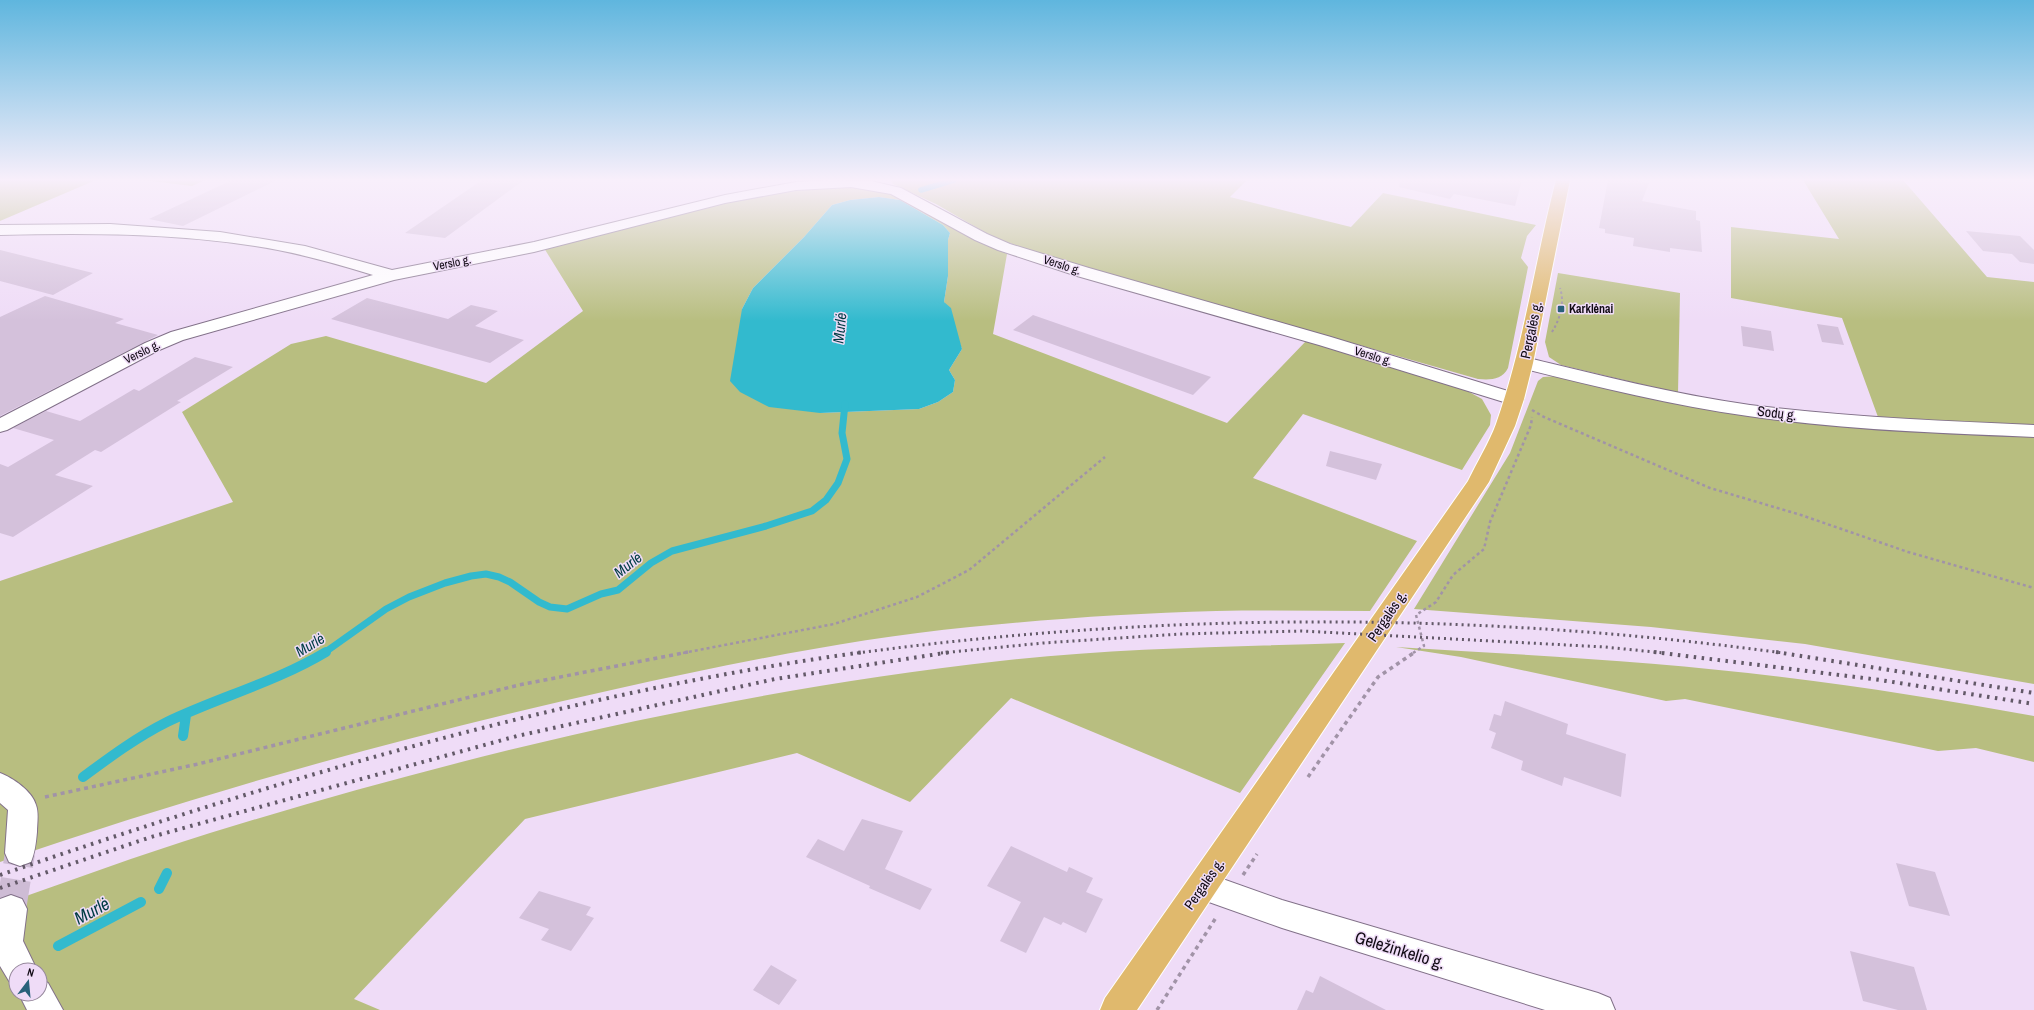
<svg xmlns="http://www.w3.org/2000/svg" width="2034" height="1010" font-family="'Archivo Narrow',sans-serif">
<rect width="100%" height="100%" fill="#efdcf7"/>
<path fill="#b8be80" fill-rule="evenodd" d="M0 180H96L0 221Z
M143 180H205L192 186Z
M891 180H1247L1230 197 1351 227 1383 193 1536 225 1527 236 1521 258 1528 267 1508 368C1502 380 1490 380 1478 379L1038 253 993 237 936 204 893 184Z
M1803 180H1903L1987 277 2034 282V426L1878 417 1842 318 1731 298V227L1839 239Z
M843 186 885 190 1007 254 993 334 1227 423 1307 340 1460 387 1482 399 1491 415 1490 425 1462 470 1303 414 1253 478 1417 541 1370 611C1319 611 1267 610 1216 611 1134 613 1051 619 970 627 851 639 733 663 616 689 407 735 202 793 0 862V581L233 502 182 412 291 344 326 336 486 383 583 311 544 248C642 224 741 193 843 186ZM879 197 900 200 943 225 950 233 948 240V276L944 302 962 349 949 370 955 380 953 392 938 402 919 409 820 413 742 309 753 288 804 237 832 205 850 200Z
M1558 273 1680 293 1678 393 1561 365 1549 357 1545 342Z
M1558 376 1681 403 2034 436V684L1805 644 1651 627 1414 609 1510 453 1538 381 1543 377Z
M1345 643 1240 793 1011 698 910 802 797 753 525 819 354 999 380 1010H0V905C70 881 139 855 210 833 467 754 732 691 1000 661 1114 648 1230 647 1345 643ZM16 970H40V994H16Z
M1396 647C1525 655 1654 661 1782 677 1866 687 1951 701 2034 716V762L1976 748 1938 751 1685 699 1666 701 1461 657Z"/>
<path fill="#32bace" d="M879 197 900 200 943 225 950 233 948 240V276L944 302 951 308 962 349 949 370 955 380 953 392 938 402 919 409 820 413 769 407 740 392 730 381 742 309 753 288 804 237 832 205 850 200Z"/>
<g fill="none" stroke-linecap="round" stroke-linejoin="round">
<path stroke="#32bace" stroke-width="5.5" d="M921 190 954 180"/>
<path stroke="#32bace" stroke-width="7" d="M324 653 386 609 409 597 445 583 471 576 486 574 499 577 510 582 539 602 550 607 567 609 601 594 618 590 651 563 672 551 766 526 812 511 826 500 838 483 847 459 842 433 845 404"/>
<path stroke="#32bace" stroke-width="10" d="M183 736 186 715
M83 777C110 757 137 737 167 722 219 697 276 682 326 652
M159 889 167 873
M58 946 141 902"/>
</g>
<path fill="#d4c1db" d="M232 180H277L183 226 149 219Z
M482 180H524L445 238 405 233Z
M1400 180H1522L1515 206 1454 194 1450 199 1399 187Z
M1608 180H1635L1649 183 1642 201 1696 211V220L1700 221 1702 252 1670 248V252L1633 246 1634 238 1605 233V229L1599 228Z
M1966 231 2020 236 2034 250V264L2020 262 2012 254 1983 251Z
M0 250 93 273 53 295 0 281Z
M45 296 124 319 115 323 158 335 0 416V317Z
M367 298 448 319 471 305 498 311 475 326 524 340 490 363 331 319Z
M1033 315 1211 377 1193 395 1013 330Z
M1817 324 1838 327 1844 345 1822 342Z
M1741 326 1771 331 1774 351 1743 346Z
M195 357 233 367 177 401 181 402 101 452 95 450 55 475 93 486 13 537 0 533V464L8 467 54 440 13 428 46 411 80 421 134 389 139 391Z
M1330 451 1382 464 1376 480 1326 466Z
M1505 701 1568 724 1566 734 1626 754 1621 797 1564 777 1562 786 1521 770 1523 761 1491 748 1496 733 1489 730 1494 714 1501 716Z
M862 819 903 831 885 869 932 889 920 910 869 888 870 886 806 857 818 839 844 851Z
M1011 846 1067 872 1069 867 1093 878 1086 892 1103 899 1086 933 1063 922 1061 925 1044 917 1026 953 1000 941 1021 902 987 886Z
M1896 863 1935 872 1950 916 1909 906Z
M539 891 591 907 586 915 594 918 571 951 541 940 549 929 519 918Z
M1850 951 1914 967 1927 1010H1898L1863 1001Z
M771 965 797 980 779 1005 753 990Z
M1320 976 1386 1010H1297L1306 990 1313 993Z"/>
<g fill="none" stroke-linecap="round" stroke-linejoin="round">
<path stroke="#cebcd5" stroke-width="30" stroke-dasharray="30 14" stroke-linecap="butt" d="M11 909 20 853"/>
<defs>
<path id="minor" d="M830 180 871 181 901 188 987 234 1010 244 1089 268 1331 337 1521 395 1524 399 1521 403 1514 405 1507 403 1319 345 1077 276 998 250 975 240 891 194 851 187 796 190 725 203 534 252 394 280 183 340 157 351 7 430 0 432V418L145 343 171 332 373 275C334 263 295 252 255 246 170 233 85 233 0 235V225L110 224 220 232 305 246 392 270 534 242 725 195 796 182Z
M1524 357C1599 375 1673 394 1750 405 1844 417 1939 421 2034 425V437C1939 433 1842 430 1748 416 1670 405 1594 386 1517 367L1515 363 1517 359Z
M0 773C13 778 32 791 36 805 39 813 37 824 37 832 36 843 35 852 31 862L20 866 9 862 5 853 8 810 0 803Z
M1203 872 1282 900 1598 993 1610 998 1615 1010H1545L1282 928 1192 896 1188 886 1192 876Z
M11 895 22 899 27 909 23 941 37 970H16V984L9 981 0 966V899Z
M40 979 48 983 63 1010H27L19 994H40Z"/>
<path id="major" d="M1556 180H1570L1533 363 1524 399 1515 426 1489 482 1137 1010H1100L1105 998 1468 481C1477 462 1489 443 1496 424 1524 345 1535 261 1556 180Z"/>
</defs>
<use href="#minor" stroke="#827189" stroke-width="2"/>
<use href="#major" stroke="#fff" stroke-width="2"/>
<path stroke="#a193a7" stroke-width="2" stroke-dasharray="2.5 2.5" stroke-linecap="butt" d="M1552 332C1560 319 1565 303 1560 288"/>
<path stroke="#a193a7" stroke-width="2.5" stroke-dasharray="3 3" stroke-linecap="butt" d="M1532 410 1544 417 1710 488 1801 515 1908 552 2034 588
M683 653 834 624 917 597 969 570 1105 457
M1413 653 1424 646 1416 615 1436 602 1453 575 1484 549 1490 522 1531 425 1532 417"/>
<path stroke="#a193a7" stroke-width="3.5" stroke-dasharray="4 4" stroke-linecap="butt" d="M1308 777 1378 677 1415 652
M45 797 198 764 519 685 688 652
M1243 875 1257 854
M1157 1010 1217 916"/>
<use href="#minor" fill="#fff" fill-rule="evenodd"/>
<use href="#major" fill="#e0b96d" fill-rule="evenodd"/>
<path stroke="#635968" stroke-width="3" stroke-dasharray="2 4" stroke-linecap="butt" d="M857 653C1165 612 1475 611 1783 653
M941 653 1043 643 1180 634 1302 631 1605 647 1664 653"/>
<path stroke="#635968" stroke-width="4" stroke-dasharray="2.5 5.5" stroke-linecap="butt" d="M1654 652 1880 680 2034 704
M1776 652 2034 693
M0 875C280 779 570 692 864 652
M0 888 151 837 517 736 775 679 951 652"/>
</g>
<linearGradient id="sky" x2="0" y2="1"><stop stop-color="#5fb6de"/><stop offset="0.56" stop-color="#f8effb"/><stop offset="1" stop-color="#f8effb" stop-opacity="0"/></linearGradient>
<rect width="2034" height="321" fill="url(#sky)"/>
<rect fill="#28617a" stroke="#efdcf7" stroke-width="1.5" x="1557" y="305" width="8" height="8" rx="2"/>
<g text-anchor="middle" stroke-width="3" stroke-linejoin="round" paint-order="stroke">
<g font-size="12" fill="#100a13" stroke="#efdcf7">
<text transform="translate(452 263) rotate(-11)" y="4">Verslo g.</text>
<text transform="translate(1062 265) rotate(18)" y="4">Verslo g.</text>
<text transform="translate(142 352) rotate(-26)" y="4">Verslo g.</text>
<text transform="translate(1373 356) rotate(17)" y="4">Verslo g.</text>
</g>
<g font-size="12" font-weight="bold" fill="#100a13" stroke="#efdcf7" text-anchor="start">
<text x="1569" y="313">Karklėnai</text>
</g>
<g font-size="14" fill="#100a13" stroke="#efdcf7">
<text transform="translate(1531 330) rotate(-78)" y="5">Pergalės g.</text>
<text transform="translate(1777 413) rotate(7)" y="5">Sodų g.</text>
<text transform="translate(1387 616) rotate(-56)" y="5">Pergalės g.</text>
<text transform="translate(1204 884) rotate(-55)" y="5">Pergalės g.</text>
</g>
<g font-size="15" font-style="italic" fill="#003c44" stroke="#efdcf7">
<text transform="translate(840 328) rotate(-84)" y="5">Murlė</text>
<text transform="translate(628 565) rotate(-38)" y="5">Murlė</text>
<text transform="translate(310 645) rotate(-31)" y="5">Murlė</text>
</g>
<g font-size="17" fill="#100a13" stroke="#efdcf7">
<text transform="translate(1400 950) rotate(17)" y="6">Geležinkelio g.</text>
</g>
<g font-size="18" font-style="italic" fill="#003c44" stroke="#efdcf7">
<text transform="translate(92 911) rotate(-28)" y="6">Murlė</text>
</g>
</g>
<g transform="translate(28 982) rotate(16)"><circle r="19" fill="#efdcf7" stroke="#96889c"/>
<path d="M0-3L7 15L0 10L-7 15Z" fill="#28617a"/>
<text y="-6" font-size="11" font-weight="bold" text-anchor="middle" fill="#100a13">N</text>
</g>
</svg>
